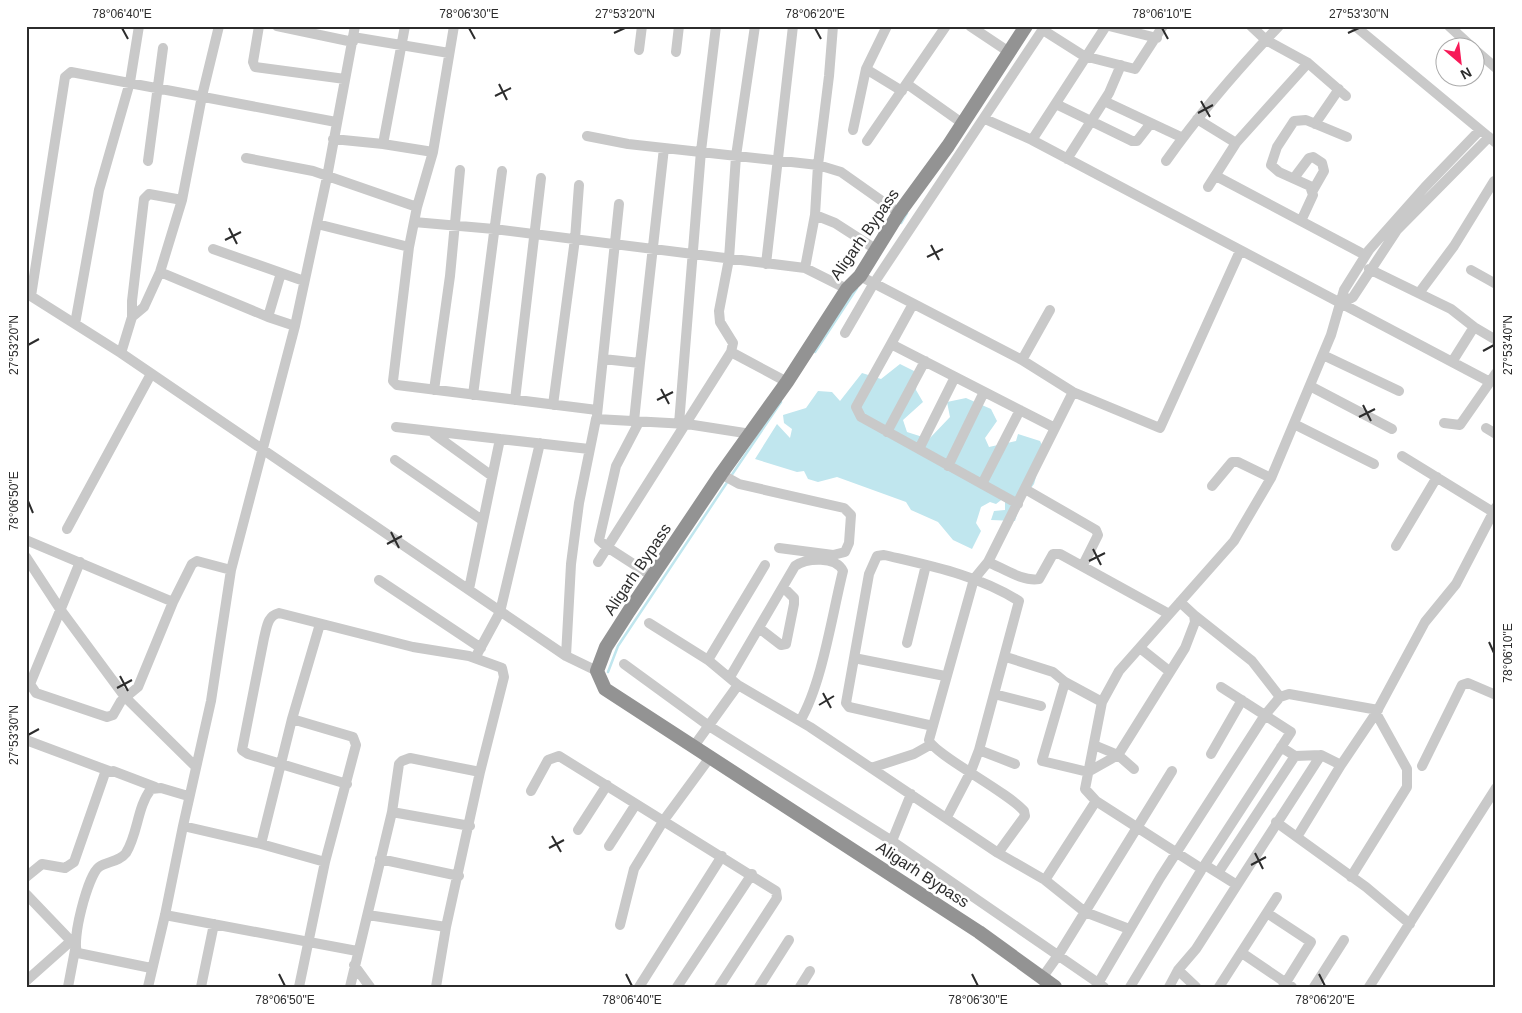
<svg xmlns="http://www.w3.org/2000/svg" width="1522" height="1013" font-family="Arial,sans-serif">
<rect width="100%" height="100%" fill="#fff"/>
<path fill="#c0e6ee" d="M900 364 918 373 916 390 923 402 903 420 907 432 929 439 950 417 947 402 966 398 991 409 997 421 985 438 989 447 1016 441 1018 434 1040 441 1044 449 1034 484 1021 502 1015 521 991 520 994 511 1005 510V497L996 504 990 502 981 507 976 523 981 531 972 549 953 540 938 522 911 510 906 502 837 477 818 482 808 479 804 471 797 472 755 459 777 424 790 438 792 429 784 423 783 415 806 408 818 391 832 392 840 401 862 373 881 379Z"/>
<g fill="none" stroke-linecap="round" stroke-linejoin="round">
<path stroke="#c0e6ee" stroke-width="2.5" d="M901 223 907 213
M815 352 857 288
M731 476 781 402
M608 672 618 646 728 481"/>
<path stroke="#c9c9c9" stroke-width="10" d="M259 26 253 62 255 67 345 79
M277 26 353 42
M970 26 1009 52
M1109 26 1157 38
M1251 26 1266 40 1308 63 1346 96
M1355 26 1496 143
M1449 26 1473 48
M1043 30 1084 56 1135 69 1163 26
M353 37 449 53
M1474 49 1496 68
M639 50 642 26
M676 52 679 26
M866 69 902 91
M907 84 962 123
M1104 101 1183 138
M1056 104 1132 141H1137L1151 123
M985 119 1032 140 1490 382 1496 373
M1197 119 1236 143
M1315 124 1339 89
M853 130 866 69 887 26
M587 136 628 144 818 165 841 172 899 213
M333 139 383 144 405 26
M1032 140 1106 26
M867 141 946 26
M383 144 433 152
M246 158 313 171 417 207
M1067 159 1109 93 1121 65
M148 161 163 48
M1166 161C1200 113 1238 69 1279 26
M1216 176 1365 255
M1294 178 1309 158 1313 157 1322 163 1324 171 1312 192
M1208 187 1236 143 1308 63
M815 215 835 223 877 250
M1301 221 1313 195 1310 186 1279 172 1271 165 1277 147 1294 121 1306 120 1347 137
M414 222 494 229 805 268 847 289
M317 224 409 247 393 381 397 385 597 410
M409 247 417 207 433 152 454 26
M213 249 304 281
M766 264 793 26
M805 268 815 215 818 165 829 76 833 26
M1369 269 1451 309 1474 327
M1471 270 1496 284
M160 272 268 317 295 326
M860 276 1022 360 1073 392 1160 428 1240 251
M26 293 121 353 566 656 597 671
M1419 293 1454 246 1494 181
M31 296 65 77 71 72 336 122
M1342 303 1353 297 1397 230 1489 137
M132 317V301L144 199 149 194 182 200
M268 317 281 273
M75 324 99 190 130 82 139 26
M845 333 874 283 1045 26
M891 344 913 304
M731 352 787 382
M121 353 132 317 144 307 160 272 182 200 202 96 219 26
M1323 355 1399 391
M603 359 640 363 634 421
M1022 360 1050 310
M1452 362 1474 327 1496 340
M640 363 664 148
M1310 386 1392 429
M434 390 450 276 460 170
M473 395 502 171
M515 400 541 178
M553 405 575 239 579 185
M597 415 619 204
M639 422 616 466 599 540 607 547 652 576
M1444 423 1460 425 1490 382
M679 424 701 151 716 26
M1294 424 1374 464
M396 427 500 439 469 589
M1486 428 1496 434
M887 432 925 361
M434 434 492 476
M500 439 589 449
M919 449 955 377
M1402 456 1493 512
M395 460 482 520
M948 466 984 392
M721 474 739 484 844 508 851 515 849 543 845 552 833 555 779 548
M982 484 1020 410
M1212 486 1232 462H1238L1271 478
M1025 489 1096 530 1098 535 1083 565
M1018 504 861 417 856 407 891 344 1055 428
M67 529 151 374
M26 540 173 602
M1396 546 1437 477
M26 557 60 609 125 697 196 767
M80 562 30 684 36 693 107 717 113 715 121 701 138 687 173 602 192 564 197 561 231 570 295 326 327 177 355 26
M598 562 731 352 733 343 720 322 719 311 729 259 736 156 755 26
M988 562C1003 568 1023 582 1039 579L1053 554H1060L1169 614
M231 570 211 701 183 826 261 844 325 862 356 745 353 737 292 719
M379 580 481 648
M1194 615 1252 661 1280 697
M649 623 708 660 738 685 810 727 998 853 1045 880 1085 912 1129 929
M759 628 781 645 786 644 794 604V598L783 587
M907 643 926 565
M1140 648 1169 671
M566 656 571 564 579 503 596 419 687 424 751 434
M1006 657 1053 672 1065 682 1102 702 1085 789 1096 801 1045 880
M475 658 500 612 540 443
M854 658 945 676
M708 660 765 565
M624 664 709 726 892 841 1104 987
M730 677 795 566C807 558 836 556 843 571 832 615 822 684 800 721
M1065 682 1042 761 1088 772 1118 755 1185 648 1195 622 1194 615 1180 602
M994 694 1041 706
M1102 702 1119 671 1234 541 1271 478 1331 335 1344 290 1369 250 1425 187 1480 130
M933 726 849 707 846 703 869 574 877 556 884 555C931 566 978 575 1019 601L979 750 971 771 947 817
M26 740 109 771
M1094 745 1118 755 1134 769
M694 746 738 685
M1281 747 1295 756 1321 755 1341 765
M979 750 1015 764
M1211 754 1242 700
M1422 766 1462 685 1468 683 1496 695
M871 768 914 754 930 745
M347 784 248 754 242 750 264 638C267 627 267 616 279 613L413 647 469 656 502 668 504 677 480 772 446 927 436 987
M531 791 548 760 559 756 776 891 777 898 719 987
M1096 801 1202 869
M392 812 470 826
M1276 822 1366 887 1410 924
M578 830 607 785
M1297 837 1341 765 1376 713 1425 622 1456 584 1496 507
M892 841 911 794
M261 844 292 719 320 624
M609 846 636 804
M998 853 1025 816 1024 811C1008 792 933 754 929 740L974 579 988 562 1073 392
M380 859 459 876
M1218 873 1295 756
M26 877 42 864 65 868 74 862 105 773 113 771 155 787
M1351 877 1407 787V769L1376 713
M1237 885 1321 755
M26 894 71 941
M1267 913 1311 942 1283 987
M165 915 357 951
M368 915 446 927
M620 925 634 869 664 820 711 756
M1242 953 1292 987
M354 965 370 987
M151 968 78 953C70 943 88 875 99 867 107 861 119 862 126 853 138 834 137 807 151 789L161 788 188 796
M1178 970 1196 987
M1042 978 1059 954 1172 771
M26 981 71 941 76 940
M68 987 75 950
M148 987 165 915 183 826
M201 987 214 924
M299 987 325 862
M350 987 392 812 399 764 402 761 410 758 480 772
M639 987 722 856
M677 987 752 874
M759 987 789 940
M800 987 810 971
M1096 987 1160 878 1265 715 1280 697 1289 694 1378 710
M1130 987 1202 869 1291 732 1221 687
M1169 987 1178 970 1196 949 1237 885 1205 865
M1219 987 1277 897
M1314 987 1344 940
M1369 987 1496 788"/>
<path stroke="#939393" stroke-width="14" d="M1026 26 948 146 899 213 860 276 847 289 787 382 721 474 629 611 606 647 597 671 605 689 979 932 1055 987"/>
</g>
<path fill="none" stroke="#2c2c2c" stroke-width="2" d="M122 28 128 39M469 28 475 39M815 28 821 39M1162 28 1168 39M614 33 625 28M1348 33 1359 28M499 84 507 100M495 96 511 88M1201 101 1210 117M1198 113 1213 105M229 228 237 244M225 240 241 232M931 245 939 260M927 257 943 249M28 345 39 339M1483 351 1494 345M661 389 669 404M657 400 673 392M1363 405 1371 421M1359 417 1375 409M28 501 33 513M391 532 399 548M387 544 402 536M1093 549 1101 565M1089 561 1105 553M1489 642 1494 653M120 676 128 691M117 688 132 680M823 693 831 708M819 705 834 696M28 735 39 729M552 836 561 852M549 848 564 840M1255 853 1263 869M1251 865 1266 857M279 974 285 986M626 974 632 986M972 974 978 986M1319 974 1325 986"/>
<g text-anchor="middle" stroke-width="5" stroke-linejoin="round" paint-order="stroke">
<g font-size="16" fill="#2c2c2c" stroke="#fff">
<text transform="translate(864 234) rotate(-55)" y="6">Aligarh Bypass</text>
<text transform="translate(637 569) rotate(-56)" y="6">Aligarh Bypass</text>
<text transform="translate(923 874) rotate(33)" y="6">Aligarh Bypass</text>
</g>
</g>
<rect width="1522" height="1013" fill="none" stroke="#ffffff" stroke-width="55"/>
<g transform="translate(1460 62) rotate(152)"><circle r="24" fill="#ffffff" stroke="#ababab"/>
<path d="M0-4L9 19L0 12L-9 19Z" fill="#f71a58"/>
<text y="-8" font-size="14" font-weight="bold" text-anchor="middle" fill="#2c2c2c">N</text>
</g>
<rect x="28" y="28" width="1466" height="958" fill="none" stroke="#2c2c2c" stroke-width="2"/>
<g font-size="12" text-anchor="middle" fill="#2c2c2c">
<text x="122" y="18">78°06'40"E</text>
<text x="469" y="18">78°06'30"E</text>
<text x="625" y="18">27°53'20"N</text>
<text x="815" y="18">78°06'20"E</text>
<text x="1162" y="18">78°06'10"E</text>
<text x="1359" y="18">27°53'30"N</text>
<text transform="translate(14 345) rotate(-90)" y="4">27°53'20"N</text>
<text transform="translate(1508 345) rotate(-90)" y="4">27°53'40"N</text>
<text transform="translate(14 501) rotate(-90)" y="4">78°06'50"E</text>
<text transform="translate(1508 653) rotate(-90)" y="4">78°06'10"E</text>
<text transform="translate(14 735) rotate(-90)" y="4">27°53'30"N</text>
<text x="285" y="1004">78°06'50"E</text>
<text x="632" y="1004">78°06'40"E</text>
<text x="978" y="1004">78°06'30"E</text>
<text x="1325" y="1004">78°06'20"E</text>
</g>
</svg>
